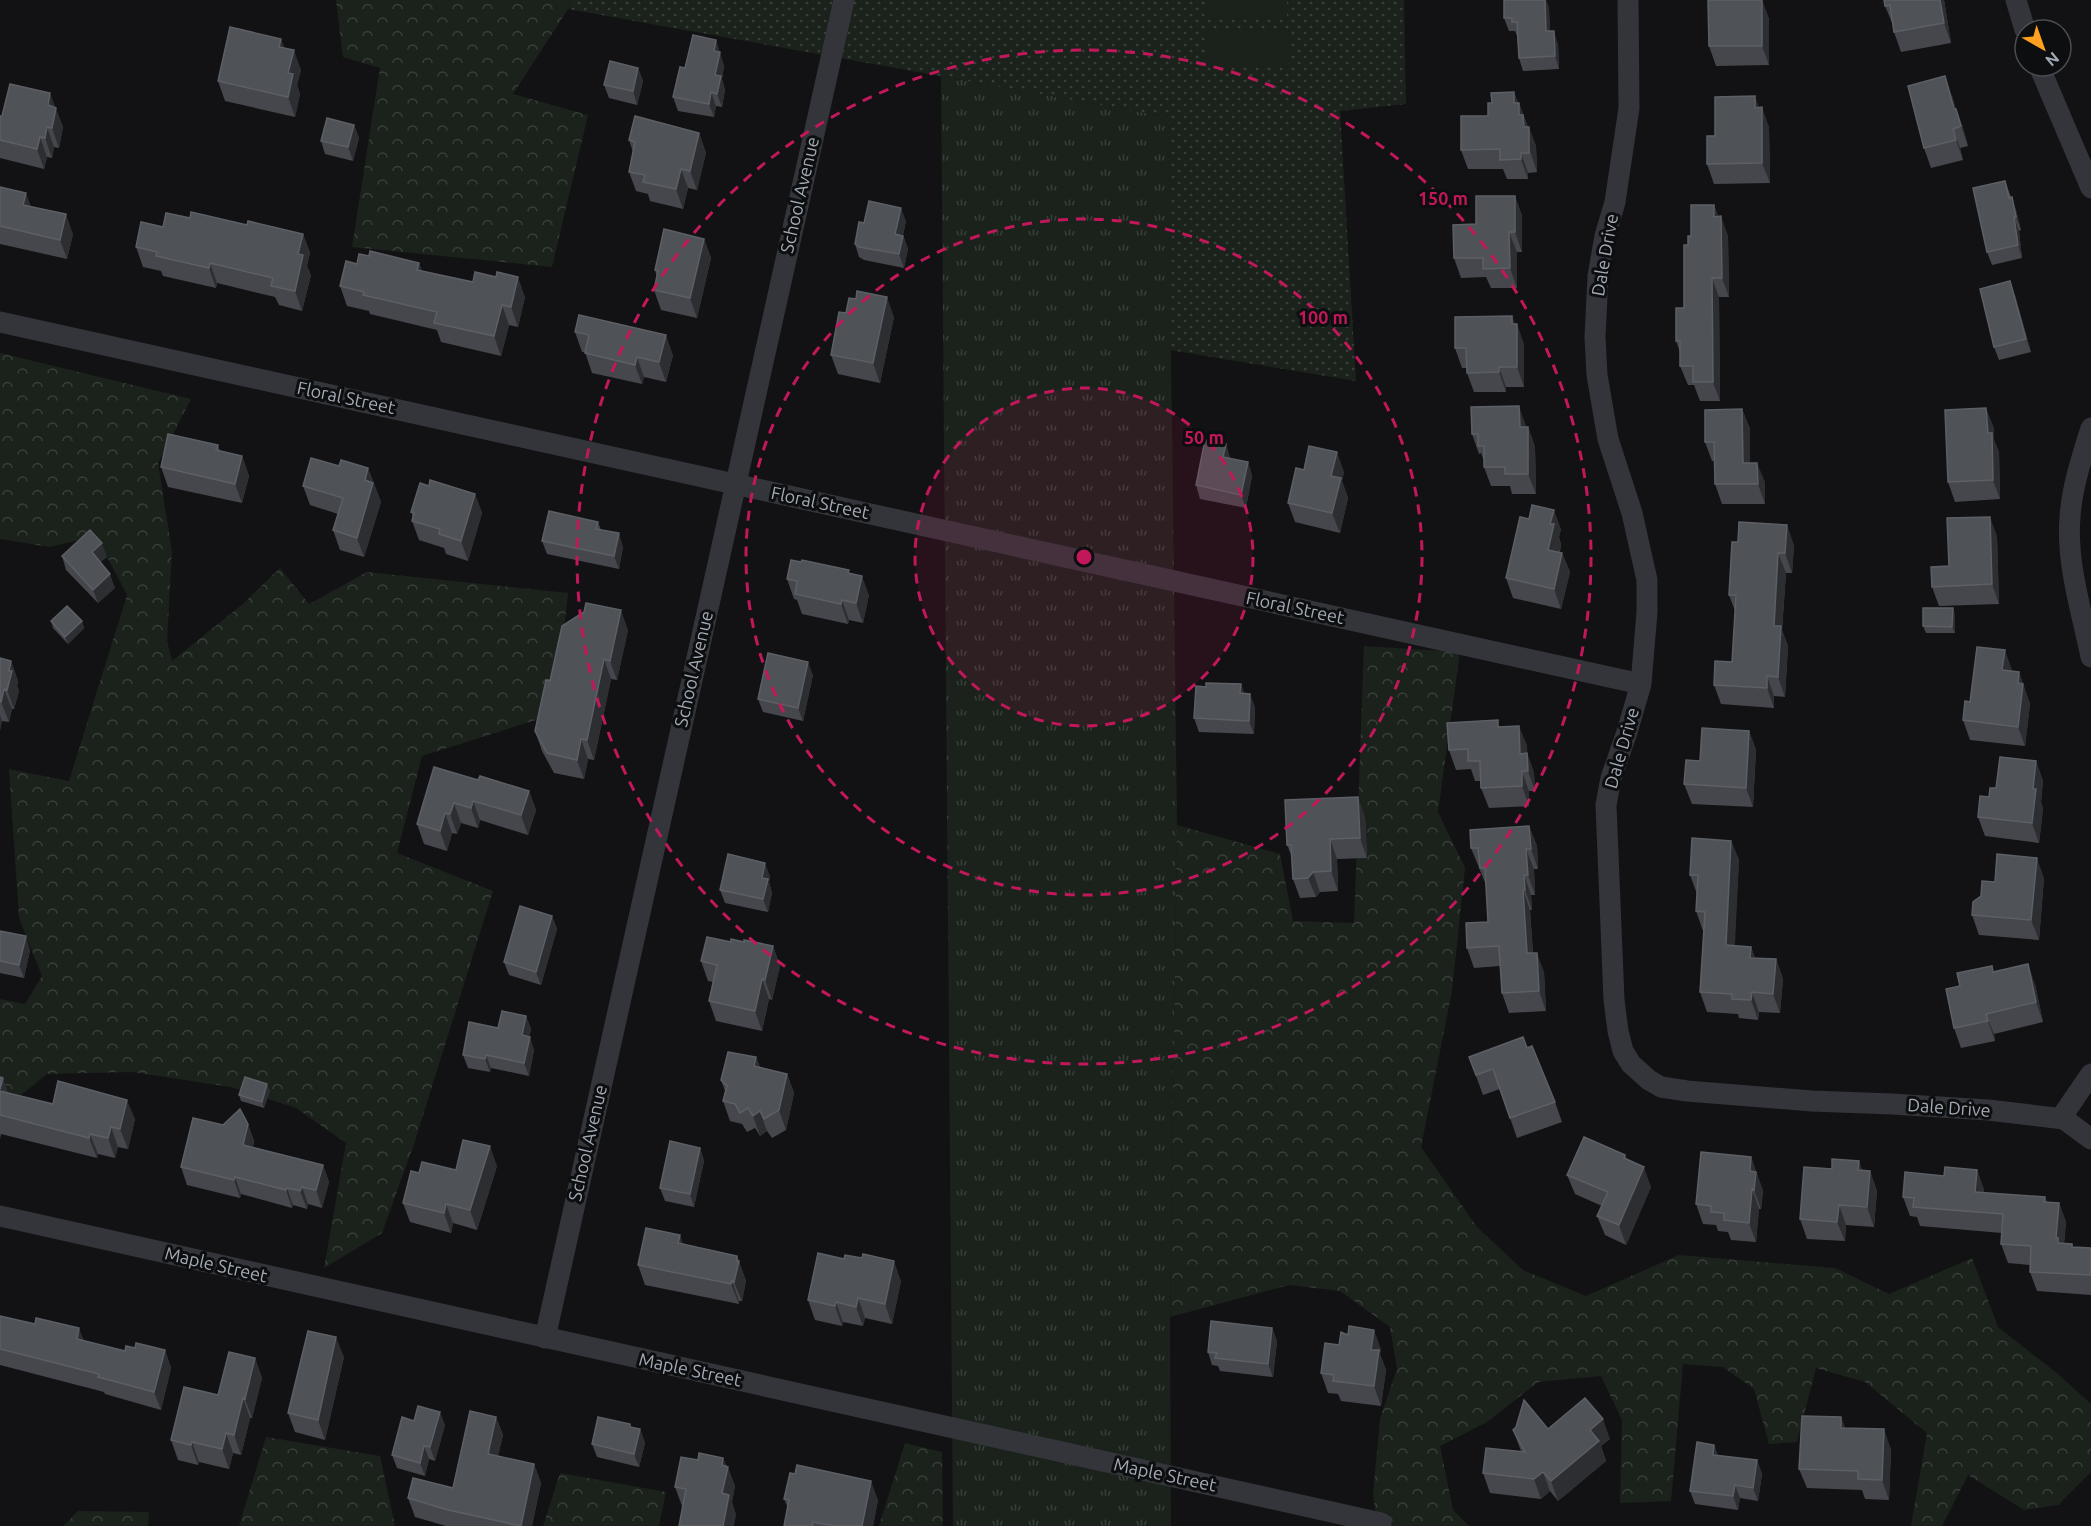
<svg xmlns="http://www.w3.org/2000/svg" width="2091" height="1526" font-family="Ubuntu,sans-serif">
<defs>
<pattern id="grass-tufts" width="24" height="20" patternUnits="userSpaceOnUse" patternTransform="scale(1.5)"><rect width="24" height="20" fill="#1a221b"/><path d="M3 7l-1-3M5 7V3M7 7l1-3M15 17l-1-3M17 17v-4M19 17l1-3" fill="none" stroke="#383f3a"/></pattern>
<pattern id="forest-crowns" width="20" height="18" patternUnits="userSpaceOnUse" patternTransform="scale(1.5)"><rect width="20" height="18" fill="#1a221b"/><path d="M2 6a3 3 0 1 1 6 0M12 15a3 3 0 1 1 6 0" fill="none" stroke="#383f3a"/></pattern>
<pattern id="park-dots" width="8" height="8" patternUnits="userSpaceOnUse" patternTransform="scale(1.5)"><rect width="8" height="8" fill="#1a221b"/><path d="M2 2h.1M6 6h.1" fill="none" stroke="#383f3a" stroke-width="1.8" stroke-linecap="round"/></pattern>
</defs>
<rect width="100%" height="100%" fill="#121214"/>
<path fill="url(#grass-tufts)" d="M941 76 1168 117 1177 825 1170 1317 1171 1526H953Z"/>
<path fill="url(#forest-crowns)" d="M336 0H571L568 9 513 94 588 115 552 267 352 247 380 68 343 57Z
M0 353 191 399 158 463 172 552 167 641 172 661 244 603 280 568 309 604 367 572 568 593 555 714 422 756 397 853 493 891 414 1144 382 1233 324 1268 346 1143 296 1108 231 1087 132 1072 47 1074 20 1096 0 1093V999L25 1004 42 976 19 918 9 769 69 781 127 595 96 536 50 547 0 539Z
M1364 646 1460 652 1438 812 1465 868 1452 991 1421 1147 1477 1227 1523 1270 1586 1296 1679 1255 1835 1268 1889 1294 1972 1258 1998 1327 2058 1374 2091 1404V1472L2058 1505 2024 1510 1968 1475 1942 1526H1911L1927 1433 1865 1382 1816 1368 1797 1442 1769 1444 1754 1389 1723 1367 1683 1364 1671 1501 1620 1503 1622 1420 1601 1376 1538 1382 1487 1422 1440 1446 1453 1510 1469 1526H1377L1373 1494 1380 1419 1397 1369 1390 1327 1340 1291 1289 1285 1170 1317 1177 825 1280 854 1293 921 1354 923Z
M266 1437 380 1456 395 1526H239Z
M905 1443 942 1452 943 1526H879Z
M560 1473 666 1492 659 1526H543Z
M78 1511 149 1512 148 1526H63Z"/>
<path fill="url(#park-dots)" d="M571 0H1404L1406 104 1340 111 1356 381 1170 350 1168 117 568 9Z"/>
<path fill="#1a221b" d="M1206 0H1287V17L1206 16Z
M1207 29 1289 30 1288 67H1207Z"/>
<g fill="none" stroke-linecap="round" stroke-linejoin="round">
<path stroke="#33353a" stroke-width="21" d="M1628 0 1629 108 1615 202 1605 236 1598 276 1595 337 1597 375 1608 439 1632 513 1647 580V612L1641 684 1627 732 1611 778 1606 805 1614 1000 1618 1031 1623 1051 1631 1064 1649 1080 1661 1087 1687 1091 1812 1101 1892 1104 1988 1110 2064 1119 2091 1139
M2016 0 2025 30
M2039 66 2091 188
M0 322 1641 684
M2091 428C2082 457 2072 487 2070 517 2066 563 2082 612 2091 657
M2064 1119 2065 1112 2091 1074
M0 1216 1381 1523
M545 1338 844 0"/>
</g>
<path fill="#45474c" d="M1504 0H1546L1549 9 1550 31 1558 44 1559 69 1523 71 1519 58 1517 36 1515 31H1509L1504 18Z
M1762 0 1769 19V65L1716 66 1709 46Z
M1884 0H1944L1951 43 1901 52 1894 32 1893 25 1885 6Z
M281 39 284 48 301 70 297 85 300 94 295 117 225 101 218 81Z
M716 40 724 66 722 79 725 90 722 107 716 106 714 117 678 111 673 97 685 68Z
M638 68 643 81 637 105 609 98 604 85Z
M1514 92 1518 103H1519L1528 127 1536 146 1537 172 1528 173V179H1507L1503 169H1468L1461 150 1488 116 1492 103Z
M1952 96 1956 109 1963 128 1968 146 1960 148 1963 160 1931 168 1924 148Z
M55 107 63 127 59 148 54 147 52 158 47 157 44 169 0 158V116H2Z
M1759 108 1769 127 1770 183 1714 184 1707 164 1715 136Z
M354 125 359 138 353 161 325 154 321 141Z
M699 133 706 153 697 190 688 188 683 209 650 201 648 194 636 191 629 172 633 152 629 140Z
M2005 181 2016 210 2021 230 2019 231 2022 258 1992 265 1987 252Z
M0 187 73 234 67 259 0 244Z
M1515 196 1522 216V252H1517V288H1491L1486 277 1461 278 1454 258 1476 224Z
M1714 205 1718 216 1728 236 1729 297H1719L1720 401H1700L1694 385H1688L1680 366V352L1676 341 1684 308 1688 245 1691 236Z
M906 221 903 235 908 249 904 268 864 260 859 257 855 244 864 223Z
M247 225 303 234 310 253 307 266 311 275 302 311 279 305 275 297 217 283 216 288 163 276 161 271 143 267 136 247 163 227Z
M704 239 711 258 697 318 661 310 654 290 657 277 655 270Z
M369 256 419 263 422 271 525 297 518 327 509 325 501 356 441 342 437 330 370 314 369 311 347 306 340 286 357 264Z
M2015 295 2031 352 1999 360 1994 347Z
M846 313 894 317 880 383 838 374 831 355Z
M575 332 673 355 666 382 644 377 642 384 592 373 585 352H582Z
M1524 344V387H1506V392H1474L1467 373V368H1462L1455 348Z
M1742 409 1750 429V463L1765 482V504H1722L1715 484 1714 461H1712L1705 442Z
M1526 426V427H1528L1535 447 1536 494H1512L1510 486H1491L1484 467V461L1481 453 1479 454 1472 434Z
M1994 428V440L1999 452 2000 499 1955 502 1948 482Z
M1226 444 1230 459 1248 462 1252 476 1246 508 1200 499 1196 485Z
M218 445 220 451 242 456 249 476 242 503 168 487 161 467Z
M339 466 368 468 381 502 364 557 340 550 333 530 338 514 310 505 303 486Z
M1304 470 1344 472 1342 481 1348 498 1340 533 1295 522 1288 503Z
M429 486 475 494 482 513 468 561 446 554 444 548 419 540 412 521 413 517 411 512Z
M598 522 601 530 623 547 619 569 547 554 542 541Z
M1561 529 1559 537 1561 544 1560 552 1562 553 1570 572 1561 609 1513 598 1506 578Z
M1997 536 1999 604 1939 606 1932 587 1949 566Z
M1732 542 1794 545 1792 573H1786L1782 630 1788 646 1785 697 1774 696V708L1721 704 1714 685 1732 662 1735 611 1729 595Z
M62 556 107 557 100 562 115 588 98 603 66 570Z
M850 573 869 595 863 623 849 620 848 624 802 614 797 600 794 599 787 579Z
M1955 615V633H1926L1923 626Z
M51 621H82L84 628 68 644 53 628Z
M628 630 617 680 611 679 594 760 588 759 584 779 554 773 542 751 535 731 550 681Z
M0 658 11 661 18 681 17 686 19 691 14 709H12L9 722 2 721 0 730Z
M2012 670V671L2019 672 2030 704 2025 746 1970 740 1963 720 1970 702Z
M813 675 803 721 763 712 758 699Z
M1241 684 1244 694 1255 707 1254 734 1199 732 1194 718 1206 687Z
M1500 726 1527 745V753L1534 773 1535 791H1529V806L1489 808 1481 788V781H1475L1471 769 1456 770 1449 750Z
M1749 731 1756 750 1753 807 1692 804 1684 784 1700 761Z
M2036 761 2043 781 2041 802 2043 809 2039 843 1985 836 1978 817 1989 797 1996 788Z
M478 780 529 791 536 810 528 835 480 820 478 828 461 823 457 834 452 833 447 851 424 844 417 824Z
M1365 816 1367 858 1337 859 1338 891 1320 892 1316 897 1300 898 1293 879 1292 857 1287 845Z
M1529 826 1537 846 1538 869H1534L1535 895H1531L1532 910H1530L1533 953 1544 972 1546 1011 1509 1013 1502 993 1500 966 1474 968 1467 948 1488 922 1486 885 1471 848Z
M1731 841 1739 860 1734 946 1751 947 1755 958 1776 959 1783 979 1780 1013 1759 1012 1758 1020 1739 1018 1738 1014 1707 1012 1700 992 1704 931H1703L1696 911 1697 894 1690 875Z
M770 876 769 882 772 893 768 912 725 903 720 890Z
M2044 878 2039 940 1979 935 1972 915 1981 896 1995 882Z
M552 916 557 929 541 985 509 975 504 962Z
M0 931 30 950 24 978 0 973Z
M731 942H744L773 946 780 966 772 1000 769 999 762 1031 716 1021 709 1001 713 982 708 981 701 961Z
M1994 972 2035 984 2043 1022 1994 1034 1995 1041 1961 1048 1954 1028 1960 986Z
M526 1016 531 1029 529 1037 534 1050 529 1076 491 1068 490 1072 468 1068 463 1055 498 1028Z
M1527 1048 1555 1102 1562 1122 1517 1138 1500 1089 1483 1095 1469 1057Z
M756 1057 760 1067 787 1074 794 1093 786 1130 772 1138 767 1131 760 1136 755 1128 747 1132 742 1124 730 1121 723 1101 725 1091 721 1080Z
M0 1077 8 1093 53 1104 135 1119 128 1149 118 1147 115 1158 98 1154 97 1158 1 1134 0 1139Z
M270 1090 264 1108 241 1101 239 1095Z
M248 1124 254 1141 253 1147 323 1165 329 1182 322 1208 308 1204 307 1209 293 1205 292 1208 241 1194 240 1198 187 1185 181 1167Z
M700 1148 704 1161 694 1207 665 1201 660 1188Z
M1625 1155 1627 1160 1651 1187 1626 1245 1605 1235 1597 1216 1602 1206 1575 1194 1567 1175Z
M1751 1157 1763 1191 1761 1209H1759L1756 1242 1731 1240 1728 1232 1718 1231 1716 1225 1703 1224 1696 1204Z
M1859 1161 1862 1171H1870L1877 1191 1874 1227 1846 1225 1845 1241 1807 1239 1800 1219 1832 1169Z
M497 1166 477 1230 453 1223 451 1233 410 1222 403 1203 419 1173Z
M1977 1170 1984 1190V1193L2045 1197 2047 1202 2059 1203 2066 1222 2064 1244H2072L2073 1247 2091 1248V1295L2037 1291 2030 1272V1265L2008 1263 2001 1244 2002 1233 1920 1226 1917 1217 1910 1216 1903 1197 1944 1176Z
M683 1244 737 1256 746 1281 742 1301H739V1304L645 1285 638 1265Z
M901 1281 892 1324 865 1318 863 1326 843 1322 842 1326 815 1320 808 1300Z
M0 1316 84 1341 125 1351 135 1348 165 1350 171 1368 161 1410 105 1394 104 1392 0 1365Z
M1272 1328 1277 1341 1273 1377 1220 1371 1218 1366 1212 1365 1208 1352Z
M1381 1349 1380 1354 1386 1370 1381 1406 1341 1401 1338 1394 1328 1393 1321 1373Z
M344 1357 325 1440 295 1432 288 1413Z
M255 1358 262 1378 252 1418H250L241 1455 233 1453 229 1469 199 1462 198 1465 178 1460 171 1440 218 1395Z
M496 1417 503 1435 498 1456 534 1464 541 1483 532 1526H446L415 1517 408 1498 453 1488Z
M1841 1417 1845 1428 1891 1449 1889 1500 1865 1499 1862 1490 1807 1488 1799 1469Z
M414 1421 445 1425 435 1461 429 1459 425 1476 397 1468 392 1455Z
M640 1429 645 1443 639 1467 597 1457 592 1444Z
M1548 1429 1610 1439 1601 1446 1606 1461 1558 1501 1550 1491 1541 1499 1490 1493 1483 1473 1521 1451 1513 1430Z
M1714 1445 1718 1456 1757 1460 1762 1474 1758 1501 1740 1498 1738 1510 1695 1504 1690 1491Z
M723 1458 735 1486 732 1502 736 1515 682 1506 675 1487 698 1460Z
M795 1474 878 1500 873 1526H784L788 1508 784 1499Z"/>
<path fill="#2c2e31" d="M1545 0H1546L1549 9 1551 44 1546 31Z
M1762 0 1769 19V65L1762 46Z
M1940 0H1944L1951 43 1944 23Z
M1554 31 1558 44 1559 69 1555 56Z
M281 39 288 59 279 47Z
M716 40 724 66 722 79 725 90 722 107 717 94 715 75 714 51Z
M294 50 301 70 297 85 300 94 295 117 288 97V73Z
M638 68 643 81 637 105 633 91Z
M1945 76 1952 96 1961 129 1954 109Z
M711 92 716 106 714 117 709 104Z
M1514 92 1519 107V103L1529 131V127L1536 146 1537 172 1514 103Z
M50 93 63 127 59 148 52 128 48 105Z
M1755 96 1762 115V107L1769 127 1770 183 1762 163 1755 108Z
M1956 109 1963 128 1968 146 1961 126Z
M354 125 359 138 353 161 348 147Z
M47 127 54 147 52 158 45 138Z
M1953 129 1960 148 1963 160 1956 140Z
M699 133 706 153 697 190 690 171Z
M40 137 47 157 44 169 37 149Z
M1521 153 1528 173V179L1521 159Z
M681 169 688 188 683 209 676 189Z
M26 193 33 212 23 205Z
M1515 196 1522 216V252L1515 232Z
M2012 197 2016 210 2021 230 2016 217Z
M1714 205 1721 225V216L1728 236 1729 297 1722 278 1714 217Z
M901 208 906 221 900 247 895 234Z
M66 214 73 234 67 259 60 240Z
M2014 217 2019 231 2022 258 2018 245Z
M1509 232 1517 252V288L1510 268Z
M303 234 310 253 307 266 311 275 302 311 295 291 298 254Z
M903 236 908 249 904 268 899 254Z
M704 239 711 258 697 318 690 298Z
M210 263 217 283 216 288 209 268Z
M419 263 426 282 417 270Z
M518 277 525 297 518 327 511 307Z
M1712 278 1719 297 1720 401 1713 382Z
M2010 281 2015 295 2031 352 2026 339Z
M887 297 894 317 880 383 873 363Z
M502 305 509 325 501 356 494 336Z
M1512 316 1517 328V324L1524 344V387L1517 367 1512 324Z
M666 335 673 355 666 382 659 362Z
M637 357 644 377 642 384 635 365Z
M1499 367 1506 387V392L1499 372Z
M1519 406 1526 426 1527 447 1520 427Z
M1986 408 1994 428V440L1999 452 2000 499 1993 480 1988 433Z
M1742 409 1750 429V483L1743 463Z
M1528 427 1535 447 1536 494 1528 474Z
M1226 444 1230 457 1228 470 1223 457Z
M1337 452 1344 472 1342 481 1348 498 1340 533 1332 513 1331 476Z
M242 456 249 476 242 503 235 484Z
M1248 462 1252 476 1246 508 1241 495Z
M1757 463 1765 482V504L1758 484Z
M368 468 381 502 364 557 357 538 365 480Z
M475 494 482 513 468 561 461 541Z
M1554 510 1561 529 1559 537 1561 544 1555 569 1548 550 1550 524Z
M1990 517 1997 536 1999 604 1992 584Z
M1787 525 1794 545 1792 573 1785 553Z
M619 533 623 547 619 569 614 556Z
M102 543 107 557 97 565 92 552Z
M1562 553 1570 572 1561 609 1554 589Z
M1778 553 1786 573 1782 630 1788 646 1785 697 1778 677 1774 626Z
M110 574 115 588 98 603 93 590Z
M862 576 869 595 863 623 856 603Z
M842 600 849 620 848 624 841 604Z
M1953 608 1955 615V633L1952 627Z
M621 610 628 630 617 680 610 661Z
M82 621 84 628 68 644 65 637Z
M2005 650 2012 670 2010 689 2002 670Z
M604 659 611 679 594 760 587 740Z
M11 661 18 681 17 686 19 691 14 709 7 690 9 671Z
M808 662 813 675 803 721 798 708Z
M2019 672 2030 704 2025 746 2018 727V683Z
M1767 676 1774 696V708L1767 688Z
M1241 684 1246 697 1240 693Z
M4 689 12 709 9 722 1 702Z
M1250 694 1255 707 1254 734 1249 721Z
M0 715 2 721 0 730Z
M1519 726 1527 745 1528 773 1520 754Z
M1749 731 1756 750 1753 807 1746 788Z
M581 739 588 759 584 779 577 760Z
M1527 753 1534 773 1535 791 1528 771Z
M2036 761 2043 781 2041 802 2043 809 2039 843 2032 823 2033 789Z
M1522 771 1529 791V806L1522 786Z
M529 791 536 810 528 835 521 815Z
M1358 797 1365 816 1367 858 1360 838Z
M473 801 480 820 478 828 471 808Z
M454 803 461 823 457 834 450 814Z
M445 813 452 833 447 851 440 831Z
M1529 826 1537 846 1538 869 1531 849Z
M1330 839 1337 859 1338 891 1331 871Z
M1731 841 1739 860 1734 965 1726 945Z
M1526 849 1534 869 1535 895 1528 875Z
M2037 858 2044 878 2039 940 2031 920Z
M765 863 770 876 769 882 772 893 768 912 763 899 762 878Z
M1313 872 1320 892 1316 897 1308 878Z
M1524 875 1531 895 1532 910 1525 890Z
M1523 890 1530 910 1534 973 1527 953Z
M552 916 557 929 541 985 536 972Z
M26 936 30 950 24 978 19 965Z
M773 946 780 966 772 1000 765 980Z
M1751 947 1758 966 1750 958Z
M1537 953 1544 972 1546 1011 1539 991Z
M1776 959 1783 979 1780 1013 1773 994Z
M2028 964 2035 984 2043 1022 2036 1002Z
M762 979 769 999 762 1031 755 1011Z
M1752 992 1759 1012 1758 1020 1751 1000Z
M1986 1014 1994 1034 1995 1041 1988 1021Z
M526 1016 531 1029 527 1049 522 1035Z
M530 1037 534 1050 529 1076 524 1063Z
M486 1055 491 1068 490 1072 485 1059Z
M756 1057 763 1077 754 1066Z
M787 1074 794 1093 786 1130 779 1110Z
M3 1078 10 1098 0 1092Z
M267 1084 270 1090 264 1108 262 1102Z
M127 1100 135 1119 128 1149 120 1129Z
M760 1111 767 1131 760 1136 753 1116Z
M248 1124 254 1141 249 1162 243 1145Z
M111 1127 118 1147 115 1158 108 1138Z
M90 1134 98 1154 97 1158 89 1138Z
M490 1146 497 1166 477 1230 470 1210Z
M700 1148 704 1161 694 1207 690 1194Z
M1751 1157 1763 1191 1761 1209 1754 1190 1750 1171Z
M1859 1161 1866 1181 1858 1170Z
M323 1165 329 1182 322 1208 316 1190Z
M1644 1167 1651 1187 1626 1245 1619 1225Z
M1977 1170 1984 1190 1982 1212 1975 1192Z
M1870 1171 1877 1191 1874 1227 1867 1207Z
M235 1177 241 1194 240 1198 234 1180Z
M302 1187 308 1204 307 1209 300 1191Z
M287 1188 293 1205 292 1208 286 1190Z
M1752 1189 1759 1209 1756 1242 1749 1223Z
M2059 1203 2066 1222 2063 1252 2056 1238Z
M446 1204 453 1223 451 1233 444 1213Z
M1839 1205 1846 1225 1845 1241 1837 1222Z
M680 1235 687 1254 678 1243Z
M737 1256 746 1281 742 1301 734 1282Z
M894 1261 901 1281 892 1324 885 1304Z
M732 1281 739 1301V1304L731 1284Z
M858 1298 865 1318 863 1326 856 1307Z
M836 1302 843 1322 842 1326 835 1306Z
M79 1328 86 1346 77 1339Z
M1272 1328 1277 1341 1273 1377 1268 1364Z
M1374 1330 1381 1349 1380 1354 1386 1370 1381 1406 1374 1386 1371 1350Z
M336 1337 344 1357 325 1440 318 1420Z
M165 1350 171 1368 161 1410 154 1392Z
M255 1358 262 1378 252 1418 245 1399Z
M243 1398 250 1418 241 1455 234 1435Z
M440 1412 445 1425 435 1461 430 1447Z
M496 1417 503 1435 494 1473 488 1454Z
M1841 1417 1848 1437 1841 1428Z
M1603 1419 1610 1439 1601 1446 1606 1461 1558 1501 1551 1481 1590 1430Z
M640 1429 645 1443 639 1467 634 1454Z
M1884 1429 1891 1449 1889 1500 1882 1480Z
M226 1433 233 1453 229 1469 222 1449Z
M192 1442 199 1462 198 1465 191 1445Z
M1714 1445 1719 1458 1713 1455Z
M424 1446 429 1459 425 1476 420 1463Z
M723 1458 727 1469 728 1467 735 1486 732 1502 736 1515 734 1526H723L722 1465Z
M1757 1460 1762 1474 1758 1501 1753 1488Z
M534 1464 541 1483 532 1526H521Z
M1543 1472 1550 1491 1541 1499 1534 1479Z
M871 1481 878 1500 873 1526H862Z
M1735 1485 1740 1498 1738 1510 1733 1496Z"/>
<path fill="#4f5257" stroke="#5c6066" stroke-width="1.5" d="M1504 0H1545L1546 31H1554L1555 56 1519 58 1517 22H1512V18H1504Z
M1708 0H1762V46H1709Z
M1884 0H1940L1944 23 1894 32 1890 5 1885 6Z
M230 27 281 39 279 47 294 50 288 73 293 74 288 97 218 81Z
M693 35 716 40 714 51 720 52 715 75 721 76 717 94 711 92 709 104 673 97 680 67 685 68Z
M610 61 638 68 633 91 604 85Z
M1945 76 1954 109H1956L1961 126 1953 129 1956 140 1924 148 1908 86Z
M10 84 50 93 48 105 56 108 52 128 47 127 45 138 40 137 37 149 0 140V116H2Z
M1514 92V103H1519V115H1523L1524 127H1529V153H1521V159L1500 160V149L1461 150V116H1488V103H1492L1491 93Z
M1755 96V108L1762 107V163L1707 164V136H1715V97Z
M635 116 699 133 690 171 681 169 676 189 643 182 645 175 629 172 635 142 629 140Z
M327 118 354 125 348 147 321 141Z
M2005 181 2009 198 2012 197 2016 217H2014L2018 245 1987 252 1973 188Z
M0 187 26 193 23 205 66 214 60 240 0 226Z
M1476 196H1515V232H1509L1510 268 1483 269V258H1454L1453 225 1476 224Z
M869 201 901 208 895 234 903 236 899 254 859 247 855 244 859 222 864 223Z
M1691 205H1714V217L1721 216 1722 278H1712L1713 382H1693V366H1680V341H1676V308H1684V245H1688V236H1691Z
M191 212 247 225 248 221 303 234 298 254 303 255 295 291 271 286 273 278 210 263 209 268 156 256 157 252 136 247 141 222 163 227 166 213 190 218Z
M664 229 704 239 690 298 654 290 658 271 655 270Z
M370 251 419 263 417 270 473 282 475 272 496 277 497 272 518 277 511 307 502 305 494 336 434 323 437 312 363 295 364 292 340 286 346 261 357 264 359 254 369 256Z
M2010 281 2026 339 1994 347 1980 289Z
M857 291 887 297 873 363 831 355 839 312 846 313 849 298 856 299Z
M579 315 666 335 659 362 637 357 635 365 585 353 589 335 575 332Z
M1512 316V324H1517V367H1499V372L1467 373 1466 348H1455V317Z
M1519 406 1520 427H1528V474H1505V467H1484V446H1478V434H1472L1471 407Z
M1986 408 1988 433H1992L1993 480 1948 482 1945 410Z
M1742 409 1743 463H1757L1758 484H1715L1714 442H1705V410Z
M168 434 218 445 216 450 242 456 235 484 161 467Z
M1205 440 1226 444 1223 457 1248 462 1241 495 1196 485Z
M1309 446 1337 452 1331 476 1341 478 1332 513 1288 503 1296 468 1304 470Z
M311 458 339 466 341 460 368 468 365 480 373 483 357 538 333 530 343 498 303 486Z
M430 480 475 494 461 541 439 534 440 529 412 521 414 513 411 512 420 483 429 486Z
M1532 505 1554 510 1550 524H1554L1548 550 1562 553 1554 589 1506 578 1520 517 1529 519Z
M549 511 598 522 596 529 619 533 614 556 542 541Z
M1990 517 1992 584 1932 587 1931 567 1949 566 1947 518Z
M1739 522 1787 525 1785 553H1778L1774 626H1781L1778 677 1767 676V688L1714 685 1715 661 1732 662 1736 595H1729L1732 542H1738Z
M90 530 102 543 92 552 110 574 93 590 62 556Z
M791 560 801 562 802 560 849 570 848 573 862 576 856 603 842 600 841 604 795 594 797 581 787 579Z
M586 603 621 610 610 661 604 659 587 740 581 739 577 760 547 753 535 731 546 680 550 681 562 626 584 612Z
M67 606 82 621 65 637 51 621Z
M1923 608H1953L1952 627 1923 626Z
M1977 647 2005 650 2002 670 2019 672 2018 683 2023 684 2018 727 1963 720 1965 701 1970 702Z
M768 653 808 662 798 708 758 699Z
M0 658 11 661 9 671H12L7 690 4 689 1 702H0Z
M1206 683 1241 684 1240 693 1250 694 1249 721 1194 718 1196 686 1206 687Z
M1498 720V727L1519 726 1520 754 1527 753 1528 771H1522V786L1481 788 1480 761H1468V749L1449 750 1447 723Z
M1702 728 1749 731 1746 788 1684 784 1686 760 1700 761Z
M2000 757 2036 761 2033 789H2036L2032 823 1978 817 1980 796 1989 797 1990 788H1996Z
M434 767 478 780 480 776 529 791 521 815 473 801 471 808 454 803 450 814 445 813 440 831 417 824Z
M1358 797 1360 838 1330 839 1331 871 1313 872 1308 878 1293 879 1291 845H1287L1285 800Z
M1529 826 1531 849H1526L1528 875H1524L1525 890H1523L1527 953H1537L1539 991 1502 993 1499 946 1467 948 1466 923 1488 922 1485 868H1480L1478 848H1471L1470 830Z
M1692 838 1731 841 1726 945 1751 947 1750 958 1776 959 1773 994 1752 992 1751 1000 1732 999V994L1700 992 1705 912 1696 911 1698 875H1690Z
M728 854 765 863 762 878 768 879 763 899 720 890Z
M1997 854 2037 858 2031 920 1972 915 1973 902 1981 896 1982 881 1995 882Z
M520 906 552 916 536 972 504 962Z
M0 931 26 936 19 965 0 961Z
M707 937 731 942V939L744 942V940L773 946 765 980 762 979 755 1011 709 1001 717 965 701 961Z
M2028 964 2036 1002 1986 1014 1988 1021 1954 1028 1946 989 1960 986 1957 973 1992 966 1993 972Z
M502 1011 526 1016 522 1035 530 1037 524 1063 486 1055 485 1059 463 1055 469 1022 498 1028Z
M1523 1037 1527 1048 1532 1046 1555 1102 1510 1118 1493 1069 1476 1075 1469 1057Z
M728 1052 756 1057 754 1066 787 1074 779 1110 764 1119 760 1111 753 1116 748 1108 740 1113 735 1104 723 1101 727 1086 721 1080Z
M0 1077 3 1078 0 1089Z
M245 1077 267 1084 262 1102 239 1095Z
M58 1081 127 1100 120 1129 111 1127 108 1138 90 1134 89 1138 0 1115V1091L53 1104Z
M240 1109 248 1124 243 1145 323 1165 316 1190 302 1187 300 1191 287 1188 286 1190 235 1177 234 1180 181 1167 193 1118 223 1125Z
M1584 1137 1625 1155 1624 1158 1644 1167 1619 1225 1597 1216 1608 1192 1567 1175Z
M463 1140 490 1146 470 1210 446 1204 444 1213 403 1203 411 1171 419 1173 422 1162 456 1170Z
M670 1141 700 1148 690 1194 660 1188Z
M1701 1152 1751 1157 1750 1171 1756 1172 1754 1190 1752 1189 1749 1223 1724 1220V1213L1711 1212V1206L1696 1204Z
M1832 1159 1859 1161 1858 1170 1870 1171 1867 1207 1839 1205 1837 1222 1800 1219 1804 1167 1832 1169Z
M1945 1167 1977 1170 1975 1192 2045 1197 2044 1202 2059 1203 2056 1238H2058V1243L2072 1244V1247L2091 1248V1275L2030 1272 2031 1246 2001 1244 2003 1214 1913 1207 1914 1198 1903 1197 1905 1172 1944 1176Z
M646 1228 680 1235 678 1243 737 1256V1261H739L734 1282 732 1281 731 1284 638 1265Z
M818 1253 844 1259 845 1255 862 1258 863 1254 894 1261 885 1304 858 1298 856 1307 836 1302 835 1306 808 1300Z
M0 1316 35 1324 36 1318 79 1328 77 1339 125 1351 126 1346 135 1348 136 1343 165 1350 154 1392 98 1377 99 1374 0 1349Z
M1211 1321 1272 1328 1268 1364 1215 1358 1217 1353 1208 1352Z
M1349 1326 1374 1330 1371 1350H1379L1374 1386 1333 1381 1334 1375 1321 1373 1325 1343 1339 1345 1341 1332 1348 1335Z
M308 1331 336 1337 318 1420 288 1413Z
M229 1352 255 1358 245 1399 243 1398 234 1435 226 1433 222 1449 192 1442 191 1445 171 1440 184 1387 218 1395Z
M1585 1398 1603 1419 1590 1430 1599 1441 1551 1481 1543 1472 1534 1479 1483 1473 1486 1448 1525 1452 1513 1430 1516 1427 1524 1400 1548 1429Z
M418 1406 440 1412 430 1447 424 1446 420 1463 392 1455 402 1417 414 1421Z
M470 1411 496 1417 488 1454 534 1464 521 1526 448 1510 408 1498 413 1478 453 1488Z
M1802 1416 1841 1417V1428L1884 1429 1882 1480 1858 1479V1471L1799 1469Z
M598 1417 630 1424V1427L640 1429 634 1454 592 1444Z
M1697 1442 1714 1445 1713 1455 1757 1460 1753 1488 1735 1485 1733 1496 1690 1491Z
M699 1453 723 1458 722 1465 728 1467 722 1493 729 1495 723 1526H679L686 1489 675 1487 681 1457 698 1460Z
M797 1465 871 1481 862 1526H835L813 1522 812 1526H784L789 1500 784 1499 790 1473 795 1474Z"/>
<circle cx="1084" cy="557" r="169" fill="#c2185b" fill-opacity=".12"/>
<g fill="none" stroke="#c2185b" stroke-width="3" stroke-dasharray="10 8">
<circle cx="1084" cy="557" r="169"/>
<circle cx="1084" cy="557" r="338"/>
<circle cx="1084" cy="557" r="507"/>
</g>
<g text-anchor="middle" stroke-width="6" stroke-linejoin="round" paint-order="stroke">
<g font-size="18" fill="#a3aab6" stroke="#0d0e0f">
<text transform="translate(800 195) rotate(-77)" y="6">School Avenue</text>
<text transform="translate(1605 255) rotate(-80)" y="6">Dale Drive</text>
<text transform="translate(346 398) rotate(12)" y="6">Floral Street</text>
<text transform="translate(820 503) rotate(12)" y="6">Floral Street</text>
<text transform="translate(1295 608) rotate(12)" y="6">Floral Street</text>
<text transform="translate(694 669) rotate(-77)" y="6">School Avenue</text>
<text transform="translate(1622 748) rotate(-74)" y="6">Dale Drive</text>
<text transform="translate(1949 1108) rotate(4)" y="6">Dale Drive</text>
<text transform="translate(588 1143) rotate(-77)" y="6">School Avenue</text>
<text transform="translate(216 1265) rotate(13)" y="6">Maple Street</text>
<text transform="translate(690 1370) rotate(12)" y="6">Maple Street</text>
<text transform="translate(1165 1475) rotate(12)" y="6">Maple Street</text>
</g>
</g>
<circle cx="1084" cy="557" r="9" fill="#c2185b" stroke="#0d0e0f" stroke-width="3"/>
<g font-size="18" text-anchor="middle" font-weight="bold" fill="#c2185b" stroke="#0d0e0f" stroke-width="6" stroke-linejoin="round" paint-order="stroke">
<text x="1443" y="205">150 m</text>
<text x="1323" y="324">100 m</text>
<text x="1204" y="444">50 m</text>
</g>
<g transform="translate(2043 48) rotate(140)"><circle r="28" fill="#0d0e0f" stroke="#494c52" stroke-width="1.5"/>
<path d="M0-4.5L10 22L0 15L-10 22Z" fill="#ffa020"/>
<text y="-9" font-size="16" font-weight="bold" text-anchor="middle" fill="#a3aab6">N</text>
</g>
</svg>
